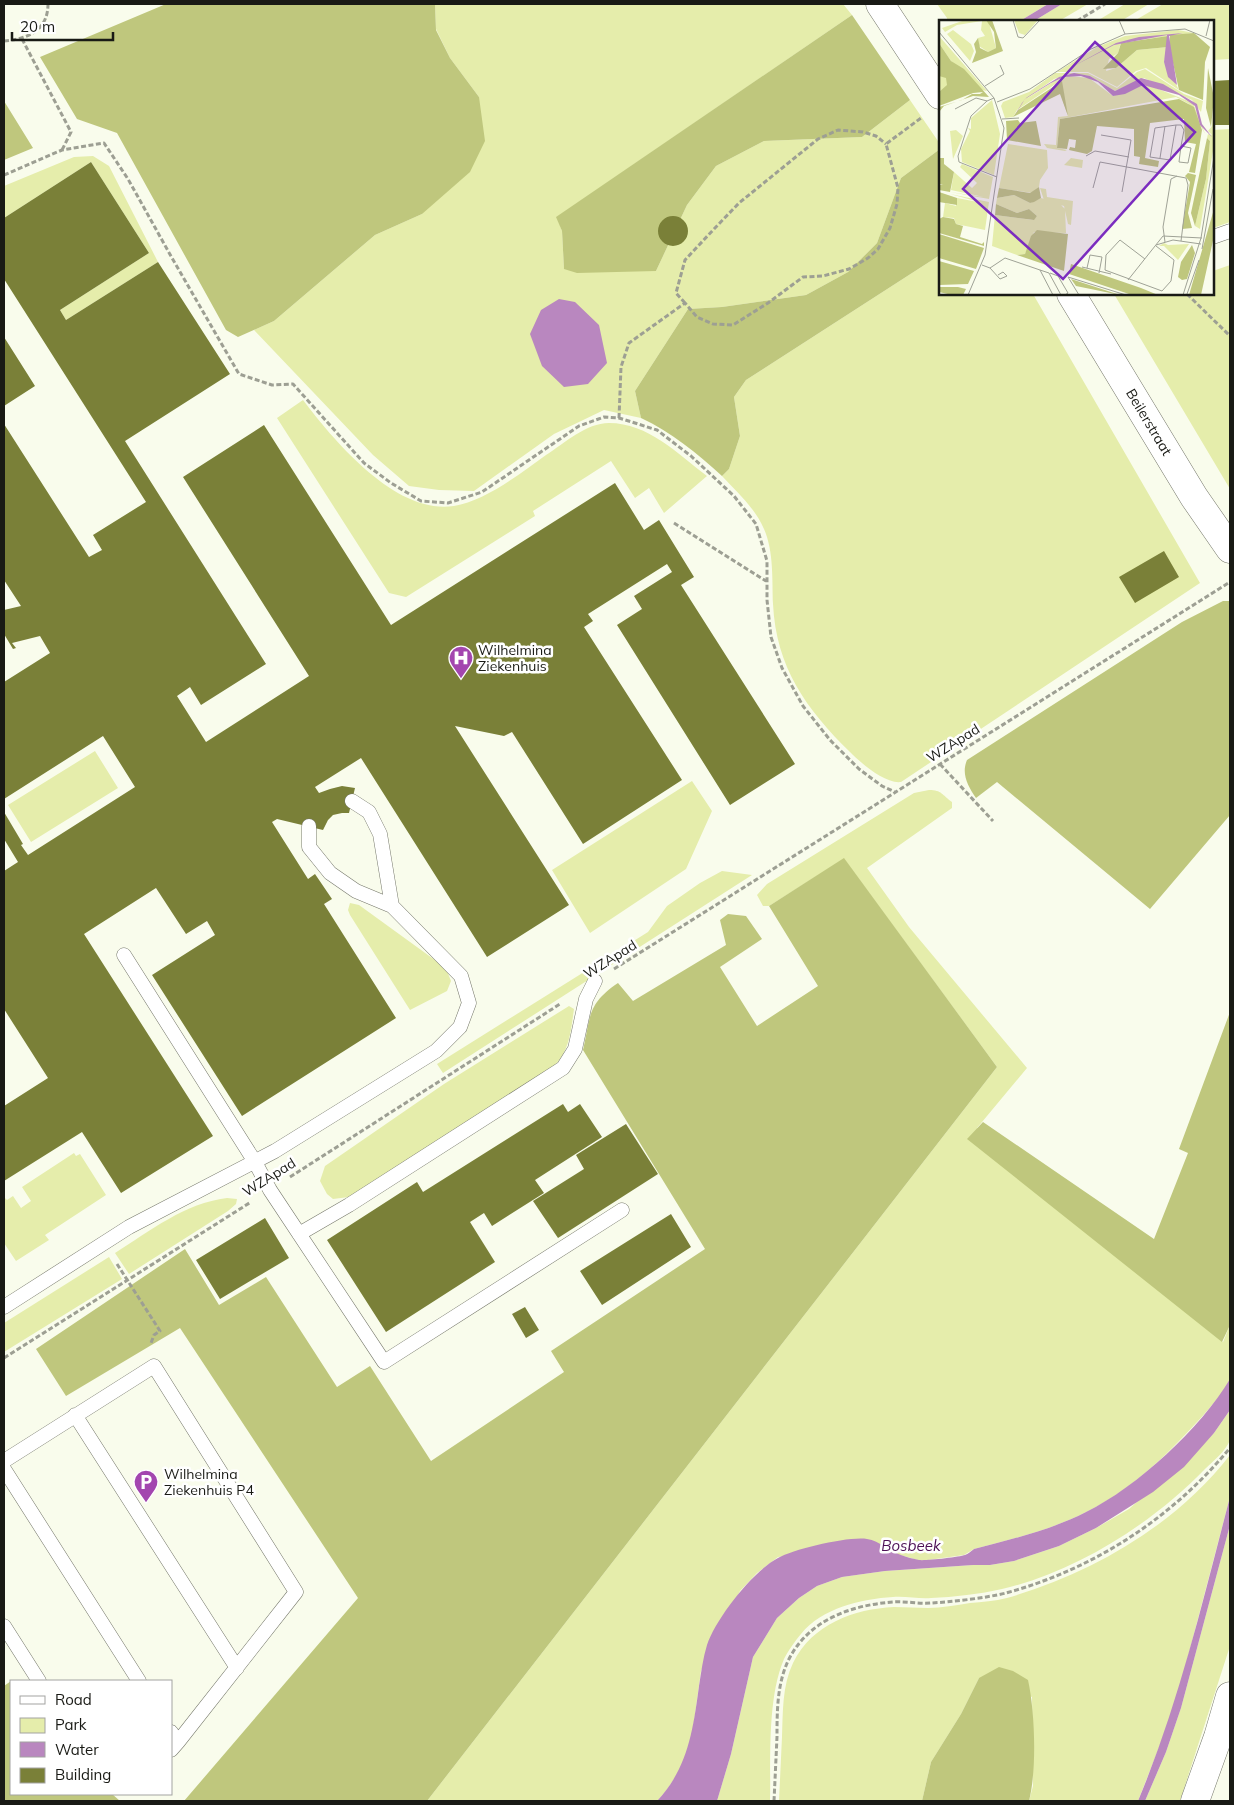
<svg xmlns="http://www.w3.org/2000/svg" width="1234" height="1805" font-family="Mulish,sans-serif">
<rect width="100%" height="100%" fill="#f9fcec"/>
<path fill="#e5edab" d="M435 4H843L852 15 557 217 562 231 564 269 656 271 687 205 716 166 764 141 862 137 910 100 940 144V149L901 178 877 243 848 272 806 295 722 307 688 309 635 391 641 418 604 410 554 434 474 491 439 490 409 486 373 455 254 330 274 321 375 235 422 214 479 97 450 58 436 29Z
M937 4H1048L1020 21H947V18Z
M1062 4H1088L1059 21H1034Z
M1125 4H1149L1121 21H1097Z
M1163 4H1230V59L1213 60V21H1134Z
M1230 129V222L1213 228V130Z
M93 156 109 166 158 262 66 320 60 310 149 253 91 162 4 218V186L74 157Z
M940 255V294H1033L1200 583 901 782C885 784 861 763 850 752 806 709 776 667 773 604 772 580 774 552 764 529 755 508 737 492 722 476L729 469 740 436 734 397 746 380Z
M1230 265V489L1114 294H1213V271Z
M303 400C335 442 396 515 454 506 485 501 521 473 546 455 565 443 586 423 609 423 648 423 678 454 707 476L664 513 649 488 635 498 611 461 533 511 535 516 406 597 389 593 277 418Z
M95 751 118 788 31 842 8 805Z
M692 781 712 811 686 869 590 933 552 870Z
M929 790C942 790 942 795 952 802V808L867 868 909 927 1027 1068 977 1128 1223 1342 1230 1325C1230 1338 1233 1367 1230 1379 1228 1387 1205 1414 1198 1421 1166 1456 1130 1491 1086 1512 1051 1530 1012 1539 974 1549L964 1555 921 1561 900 1555 883 1545 778 1557 757 1573 740 1591 701 1671 692 1736 682 1767 666 1791 657 1801H427L997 1067 844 859 769 906H763L757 895 767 884 914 793Z
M722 871 752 875 443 1073 437 1064 648 932 667 906 700 883Z
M350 903 359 905 439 963 447 971 451 981 447 991 410 1010 350 915 348 910Z
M569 1006 574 1009C571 1029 570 1050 555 1065L349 1197 333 1199 327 1194 320 1181 325 1166 444 1084Z
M74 1153 76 1156 80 1154 106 1195 45 1235 49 1240 16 1261 4 1243V1197L7 1200 13 1196 21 1208 31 1201 22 1187Z
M227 1198 237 1199 236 1204 228 1211 129 1274 115 1253C150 1231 185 1203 227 1198Z
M109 1257 122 1279 4 1352V1323Z
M1230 1410C1230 1418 1233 1433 1230 1440 1226 1451 1213 1461 1205 1469 1153 1523 1076 1572 1002 1589 980 1594 954 1597 931 1598 919 1599 906 1596 893 1597 861 1599 822 1608 801 1634 795 1641 788 1651 784 1659 767 1699 771 1758 770 1801H717L731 1754 753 1657 777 1618 799 1598 817 1586 842 1577 885 1571 973 1565H990L1014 1561 1059 1546 1096 1528 1129 1509 1214 1433Z
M1230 1455V1497L1185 1668 1169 1722 1138 1801H1029L1033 1786 1032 1697 979 1678 961 1714 931 1762 922 1801H779C780 1780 781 1758 782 1737 783 1712 782 1686 793 1663 812 1624 854 1609 894 1607 906 1607 917 1608 928 1608 942 1608 956 1605 970 1603 982 1602 995 1601 1007 1598 1092 1573 1175 1526 1230 1455Z
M1230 1525V1646L1180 1801H1145L1166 1752 1181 1708Z"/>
<path fill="#bfc77d" d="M166 4H435L436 30 450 58 479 97 485 141 470 172 422 214 375 235 274 321 238 337 226 330 117 133 77 119 40 57Z
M852 15 910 100 862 137 764 141 716 166 687 205 656 271 577 273 564 269 562 231 556 217Z
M4 101 33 148 4 160Z
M940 149V255L746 380 734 397 740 436 729 469 722 476C697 453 671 432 641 418L635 391 688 309 722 307 806 295 848 272 877 243 901 178Z
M1223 601H1230V815L1150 909 997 782 976 798C968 786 961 774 967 760L1182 622Z
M844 858 997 1067 427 1801H184L358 1598 180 1328 66 1396 36 1349 185 1249 219 1305 266 1277 337 1387 370 1366 431 1461 564 1372 551 1351 705 1249 583 1050C591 1016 587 1004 618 983L633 1001 726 945 720 920 728 914 746 916 762 939 720 967 757 1026 818 986 769 906Z
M1230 1012V1325L1222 1342 967 1139 983 1122 1154 1239 1188 1153 1179 1149Z
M999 1667 1013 1671 1028 1680C1035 1711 1037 1770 1029 1801H922L931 1762 961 1714 979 1678Z
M11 1681V1794H112L120 1801H4V1686Z"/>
<path fill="#b987bf" d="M1048 4H1062L1034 21H1020Z
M559 299 575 302 599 325 607 363 588 384 564 387 542 366 530 334 541 310Z
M1230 1379V1410L1214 1433 1184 1467 1153 1492 1096 1528 1059 1546 1014 1561 990 1565H973L885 1571 842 1577 817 1586 799 1598 777 1618 753 1657 731 1754 717 1801H657C688 1768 693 1730 699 1686 701 1673 703 1658 707 1645 716 1618 753 1571 778 1558 794 1549 849 1536 867 1539 880 1541 889 1551 901 1555 906 1557 914 1559 919 1560 925 1561 959 1557 965 1555 968 1554 971 1551 974 1549 1012 1539 1051 1530 1086 1512 1137 1487 1201 1428 1230 1379Z
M1230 1497V1525L1181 1708 1166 1752 1145 1801H1138C1179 1703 1203 1600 1230 1497Z"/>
<path fill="#7a8038" d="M1230 80V125H1213V81Z
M91 162 149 253 60 310 66 320 158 262 230 374 125 441 266 664 201 705 190 687 177 696 206 742 309 676 183 477 264 425 391 625 615 483 644 530 659 520 694 577 681 585 795 764 730 805 617 625 642 609 634 596 672 572 667 564 588 614 593 621 584 627 682 780 583 844 512 732 504 736 455 726 569 905 487 957 361 758 315 787 319 793 330 789 342 786 355 788 349 813H342L333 815 328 820 323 830 277 819 272 822 308 879 315 874 332 899 324 904 396 1018 242 1116 152 975 215 935 207 921 186 934 156 888 84 934 213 1136 121 1193 82 1132 4 1181V1106L48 1078 4 1009V871L18 862 4 839V812L23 844 21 845 28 855 135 787 103 736 4 799V682L50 653 40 636 12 643 16 648 13 649 4 634V610L21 606 4 580V424L89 557 102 550 93 535 146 502 4 279V218Z
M658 231a15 15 0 1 1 30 0a15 15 0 1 1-30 0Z
M4 337 35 386 4 406Z
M1164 551 1179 577 1135 603 1119 577Z
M563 1104 568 1112 580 1104 602 1137 535 1180 544 1193 492 1226 484 1213 470 1222 495 1262 386 1332 327 1240 417 1182 423 1192Z
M626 1124 658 1174 558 1238 533 1201 584 1169 576 1155Z
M671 1214 691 1247 602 1305 580 1271Z
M265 1218 289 1258 220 1299 196 1260Z
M525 1307 539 1330 526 1338 512 1314Z"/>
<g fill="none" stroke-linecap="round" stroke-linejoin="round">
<defs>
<path id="service" d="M1213 237 1230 231
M309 826V847L330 873 356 891 392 906
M124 955 255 1162 270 1190 384 1362 622 1210
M299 1234 349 1205 563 1068 575 1049 586 999 595 981
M4 1307 129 1227 275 1151 436 1051 460 1027 469 1003 461 976 392 906 380 834 369 812 352 801
M75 1415 237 1668
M4 1461 154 1366 296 1592 178 1742
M4 1469 139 1681
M4 1626 39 1681
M171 1732 178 1742 171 1750"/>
<path id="minor" d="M1195 1801 1218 1737 1230 1696"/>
<path id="tertiary" d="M880 4 940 95
M1071 294 1194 497 1230 549"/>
</defs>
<use href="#service" stroke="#75776a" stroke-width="15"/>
<use href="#minor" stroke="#75776a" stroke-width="29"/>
<use href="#tertiary" stroke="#75776a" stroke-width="29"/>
<path stroke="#9d9f93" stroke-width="3" stroke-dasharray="5 2.5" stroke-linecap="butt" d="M1077 21 1105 4
M22 39 71 132 62 150
M4 41C27 39 48 31 48 4
M4 175 62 150 104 143 128 179 172 258 239 374 272 385 293 384 364 463 391 483 421 501 448 503 482 492 579 426 604 417 619 418 657 430 691 456 734 496 756 524 767 561V600L771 637 782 668 803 706 830 740 859 769 882 786 895 792
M1187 294 1230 336
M685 303 676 293 685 260 714 229 739 203 818 139 838 130 863 132 876 136 886 144
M619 418 621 367 629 343 685 303 697 317 713 324 733 325 768 303 803 277 823 276 849 269 868 258 878 249 890 228 897 204 898 188 886 144 921 118
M674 523 766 581
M940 764 993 821
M614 969 1230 582
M290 1177 560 1004
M117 1264 160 1331 154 1335 151 1343
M4 1358 251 1202
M774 1801C775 1780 776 1758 777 1737 777 1711 777 1683 789 1659 809 1620 851 1605 893 1602 906 1601 918 1604 931 1603 951 1602 986 1598 1006 1593 1094 1569 1172 1518 1230 1448"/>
<use href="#service" stroke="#fff" stroke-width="14"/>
<use href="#minor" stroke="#fff" stroke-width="28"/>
<use href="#tertiary" stroke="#fff" stroke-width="28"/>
</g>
<defs>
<symbol id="hospital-pin" viewBox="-11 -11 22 30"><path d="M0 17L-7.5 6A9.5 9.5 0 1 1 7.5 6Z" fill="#a346af" stroke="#fff"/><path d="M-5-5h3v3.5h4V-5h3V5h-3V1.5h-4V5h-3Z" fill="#fff"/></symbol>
<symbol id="parking-pin" viewBox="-11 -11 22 30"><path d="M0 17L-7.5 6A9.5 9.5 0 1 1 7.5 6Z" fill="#a346af" stroke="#fff"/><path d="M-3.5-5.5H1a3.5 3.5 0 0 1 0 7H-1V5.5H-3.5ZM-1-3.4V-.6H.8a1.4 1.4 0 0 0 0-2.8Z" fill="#fff"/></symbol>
</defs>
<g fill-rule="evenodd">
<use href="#hospital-pin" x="447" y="644" width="28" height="38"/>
<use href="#parking-pin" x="132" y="1468" width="28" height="38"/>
</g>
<g text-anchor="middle" stroke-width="5" stroke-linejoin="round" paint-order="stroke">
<g font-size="14" fill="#191a15" stroke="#fff">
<text transform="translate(1149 422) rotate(59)" y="5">Beilerstraat</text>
<text transform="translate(953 743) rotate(-32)" y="5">WZApad</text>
<text transform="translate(610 959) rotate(-32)" y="5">WZApad</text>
<text transform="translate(269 1177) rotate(-32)" y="5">WZApad</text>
</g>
<g font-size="14" fill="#191a15" stroke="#fff" text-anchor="start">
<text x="478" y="655">Wilhelmina<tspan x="478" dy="16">Ziekenhuis</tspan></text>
<text x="164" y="1479">Wilhelmina<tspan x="164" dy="16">Ziekenhuis P4</tspan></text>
</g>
<g font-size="15" font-style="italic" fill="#4d1055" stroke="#fff">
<text x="911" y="1551">Bosbeek</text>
</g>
</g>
<g transform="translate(939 20)">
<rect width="275" height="275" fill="#f9fcec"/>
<path d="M26 0H47L50 3 57 28 49 32 40 26 39 18 46 16 42 10 43 1 18 5 6 12 3 8ZM75 0H99L86 15 80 13ZM14 10 32 24 35 31 31 41 8 14ZM239 10 255 13 182 22 179 33 170 39 167 51 177 48 198 30 229 27 225 42 240 70 207 48 197 51 178 67 149 52H118L158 27 186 16ZM0 16 48 71 43 70 0 84V27L11 42 34 60 12 41 0 23ZM206 49 245 74 264 81 262 92 253 80 205 58 176 71 151 56 130 54 115 59 87 79 114 62 130 56 150 58 174 76 200 65 212 66 254 83 266 114 250 84 237 77 121 99 118 128 128 130 126 131 108 128 105 124 117 125 119 97 129 96 118 63 78 90 74 97 66 98 62 86 64 82 90 72 116 53H149L178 68 198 52ZM53 80 61 114 55 155 23 142 22 129 31 111 29 108 32 109V98ZM275 80V125L261 209 256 206 267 159 271 121 268 118 269 114 273 115 269 111 273 106ZM17 110 24 116 14 139 11 111ZM69 124 108 130 109 148 101 160 100 167 93 173 60 168ZM132 138 144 140 143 148 125 145ZM23 144 54 157 50 179 11 172 45 177 12 170 15 152 33 168 38 163 21 147ZM101 168 107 169 108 177 134 181 132 205 129 204 125 186 105 180ZM11 174 50 182 46 210 17 204 15 198 4 197 6 183 17 186 18 178 44 183ZM75 175 91 183 102 178 121 184 126 189 127 213 95 212 86 234 78 235 53 226 56 195 94 200 98 196 90 189 78 193 57 184 58 178ZM225 223 229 225 250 224 239 240 225 226H220Z" fill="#e5edab"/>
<path d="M47 0H53L64 31 33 43 37 32 35 24 39 18 41 28 49 32 57 28 55 12ZM255 13 271 27 266 42 264 80 240 70 230 25 231 15ZM229 16V27L198 30 177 48 164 49 179 33 182 23ZM0 23 12 41 25 49 50 77 34 76 5 86 0 92V87L23 80 33 74H41L44 72 34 73 0 86V72L8 65 7 58 0 56ZM269 48 275 78 272 107 267 88ZM123 61 129 96 121 74 74 97 79 90ZM240 79 255 87 263 110 256 153 250 152 257 124 246 122 245 99 211 103 206 138 220 141 219 147 200 144 201 137 195 136V109L158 106 153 131 148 134 130 130 131 127 136 128 137 120 130 119 128 129 118 128 121 99ZM79 100 81 103 97 101 102 126 68 120 67 101ZM268 118 271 121 267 159 256 206 252 193ZM0 138H5V144L15 152 11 172 0 170V165L4 164H0ZM249 153 257 155 249 193 253 208 243 209 251 162 246 156ZM100 167 102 178 95 182 91 183 75 175 58 178 60 168 91 173ZM0 172 18 178V185L0 182ZM57 184 78 193 90 189 98 196 95 200 56 195ZM275 189V216L262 275H250ZM4 197 15 199 17 204 24 206 21 217 43 224 45 222V226L0 213V199ZM98 210 129 214 125 251 78 235 86 234 92 216ZM0 214 45 228 37 249 0 238ZM253 225 256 233 248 259 243 260 239 257 242 242ZM0 241 35 251 29 264 0 265ZM132 244 202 268 219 275H193L130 254ZM132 259 181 275 137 266ZM0 267H19L27 269 24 275H13L0 272Z" fill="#bfc77d"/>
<path d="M244 13 230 16 238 65 229 57 225 42 228 15 175 25 131 48 177 23 200 17ZM135 53 151 56 176 71 202 58 224 64 258 84 263 104 273 117 261 105 256 86 240 75 204 65 186 74 174 76 159 62 142 56 125 57 112 63 86 79 76 95 83 83 87 78 90 76 120 57Z" fill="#b987bf"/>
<path fill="none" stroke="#9fa296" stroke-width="1" d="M74 0 79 17 84 18 101 0M180 0 186 14M0 12 55 78 65 108 46 235 29 275M267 16 271 0M46 66 65 54 61 45M48 81 32 96 19 136 20 142 58 157M58 82 91 69 152 29 186 14 246 9 275 21M16 89 37 78 48 81 55 78M63 99 80 98M237 105 216 108 211 137 231 140 237 105H242L245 110 242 126 240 142 249 143 252 128 242 126M162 115 192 120 183 172M147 136 156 131 190 137M221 138 226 106M154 168 161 142 247 158 249 165 242 221M226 222 224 207 232 159 238 156M217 225 234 220 262 224M263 229 274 169M206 239 181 220 167 235 166 250 223 271 232 261 235 240 217 226M43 245 51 248 66 238 101 250 114 275M143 247 172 254M51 248 61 259 68 256 64 252 59 255M148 248 151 235 163 237 160 253M101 250 110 253 122 275M111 253 119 256 129 273 126 275M129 257 187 275M129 257 140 275M189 260 224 216 263 218M248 274 260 240M244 275 262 218 275 137"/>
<path fill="#7b2cbf" fill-opacity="0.15" stroke="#7b2cbf" stroke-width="2.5" d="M156 22 256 112 124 259 24 169Z"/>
<rect width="275" height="275" fill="none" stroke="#191a15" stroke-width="2.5"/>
</g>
<rect width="1234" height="1805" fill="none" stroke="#191a15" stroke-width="10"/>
<rect x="10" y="1680" width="162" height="115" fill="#ffffff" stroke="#a3a3a1"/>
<rect x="20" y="1696" width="25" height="8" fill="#ffffff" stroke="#a3a3a1"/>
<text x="55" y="1705" font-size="15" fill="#191a15">Road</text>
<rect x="20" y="1718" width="25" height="15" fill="#e5edab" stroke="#a3a3a1"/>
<text x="55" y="1730" font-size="15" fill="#191a15">Park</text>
<rect x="20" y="1742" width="25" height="15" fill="#b987bf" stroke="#a3a3a1"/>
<text x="55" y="1755" font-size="15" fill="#191a15">Water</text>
<rect x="20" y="1768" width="25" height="15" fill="#7a8038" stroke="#a3a3a1"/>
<text x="55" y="1780" font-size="15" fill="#191a15">Building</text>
<path d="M12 32v8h101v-8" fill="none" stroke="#191a15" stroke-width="2.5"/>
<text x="20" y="32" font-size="15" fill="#191a15" stroke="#ffffff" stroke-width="4" paint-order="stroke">20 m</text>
</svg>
